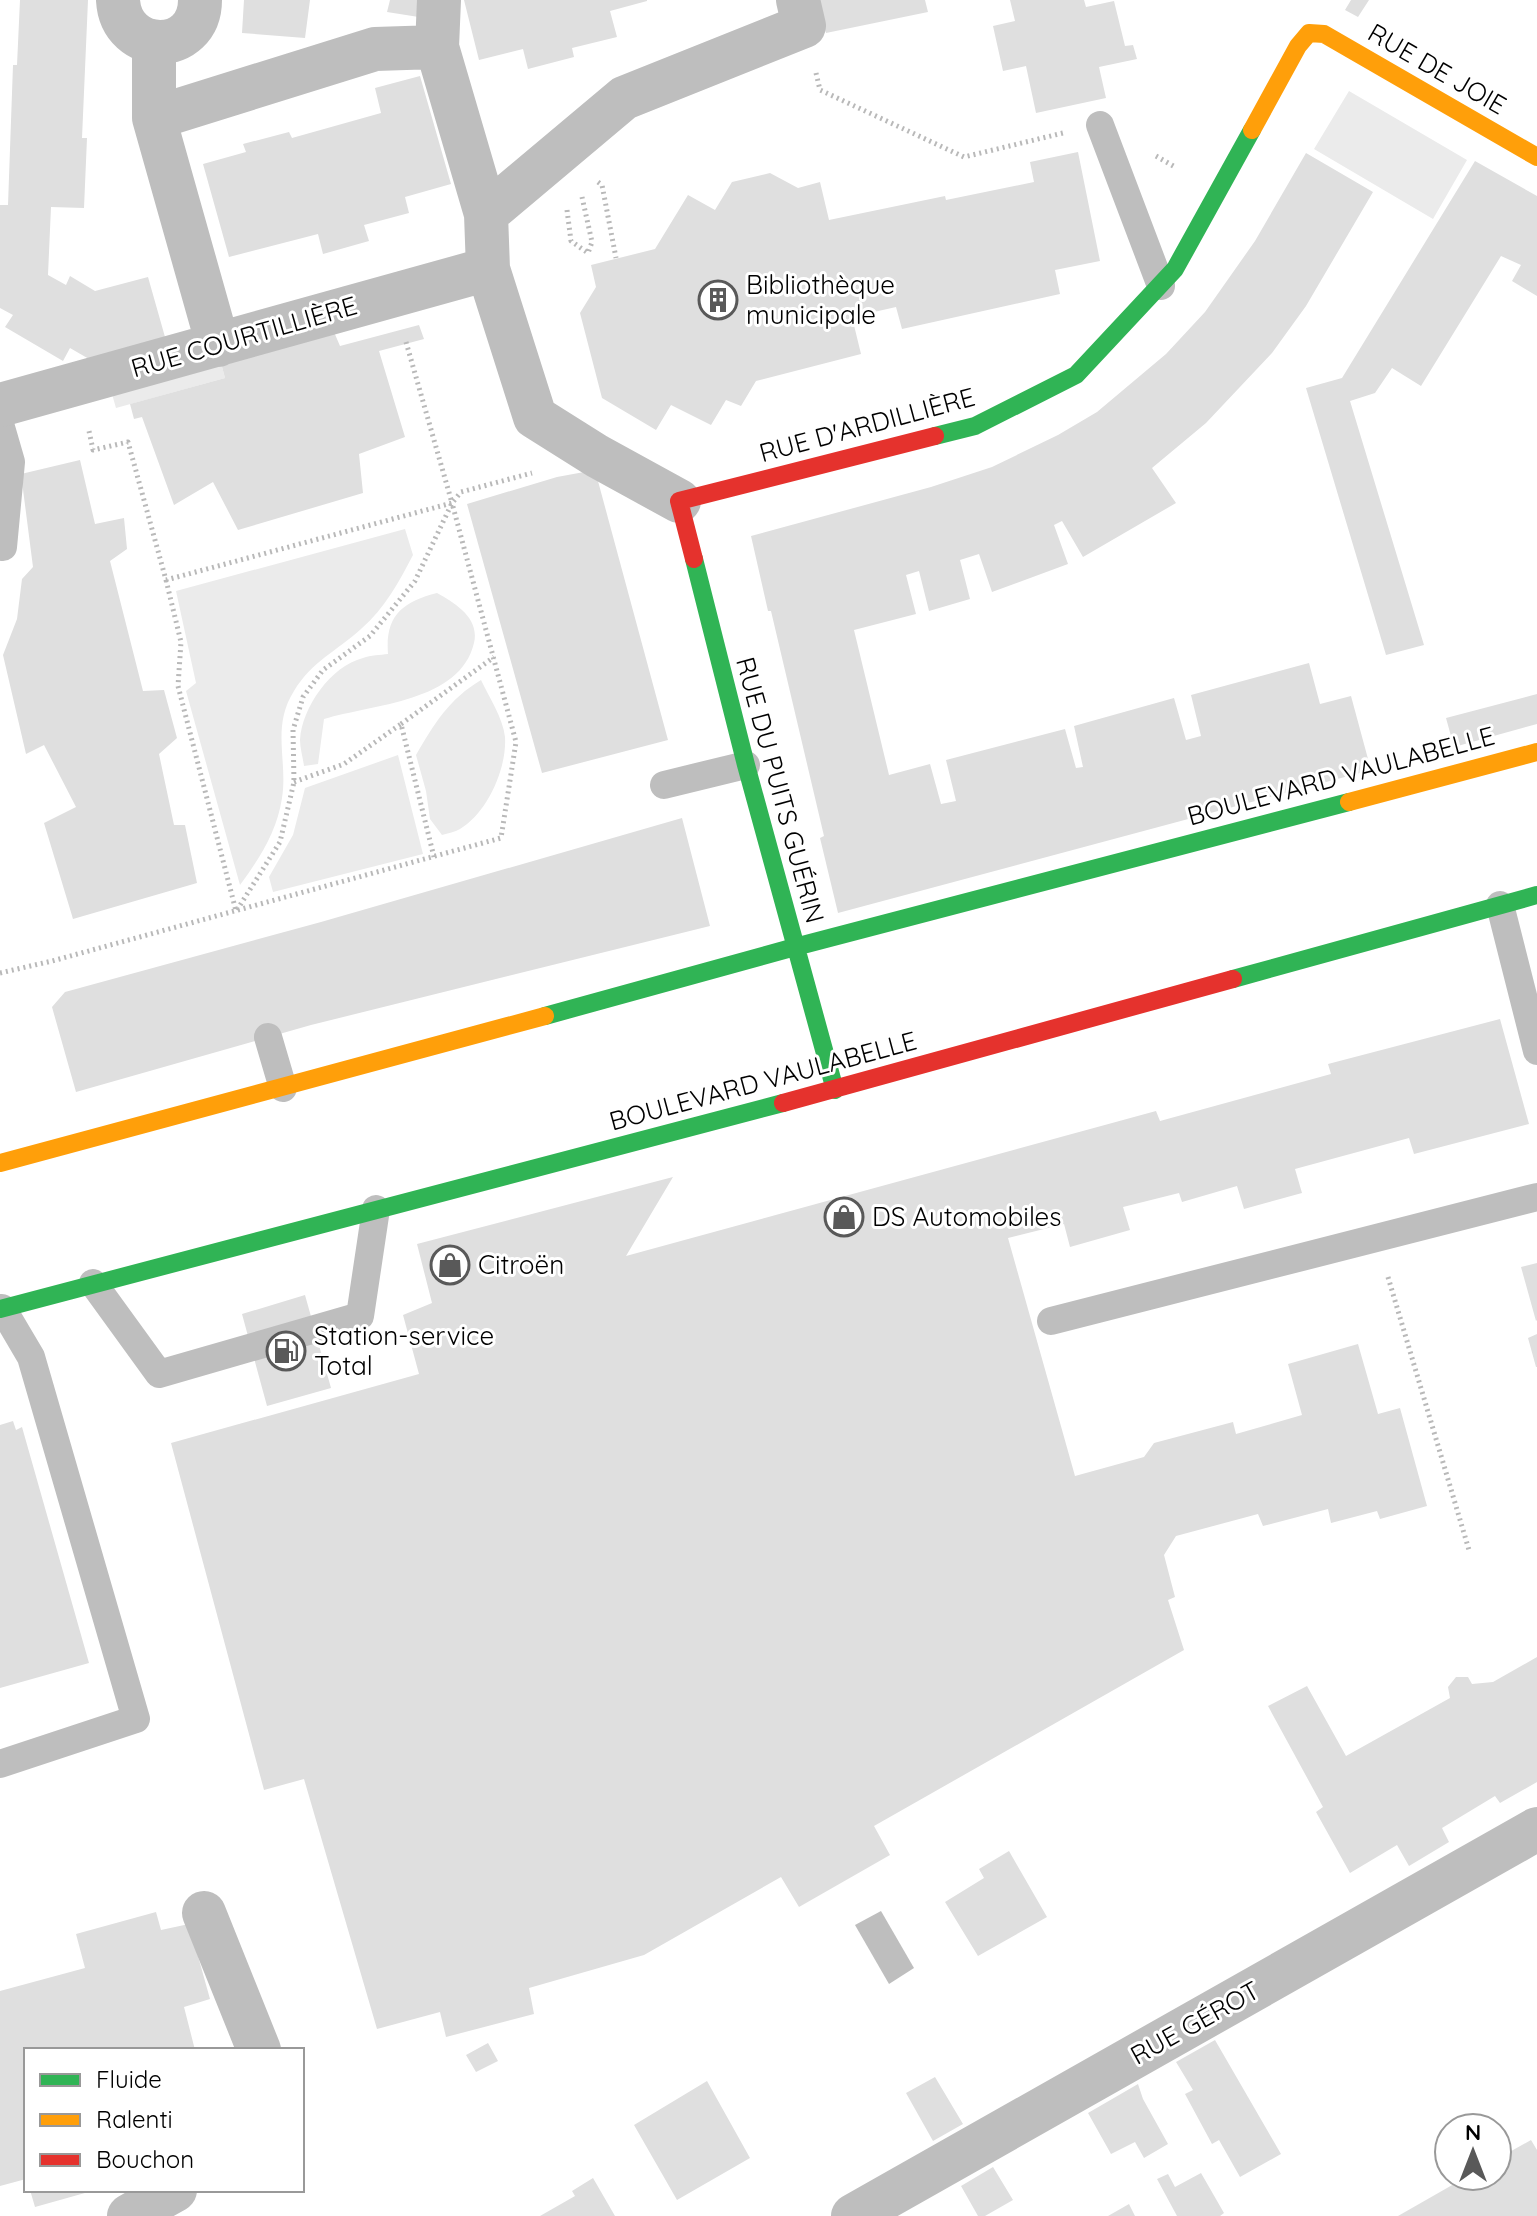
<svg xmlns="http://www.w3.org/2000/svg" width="1537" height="2216" font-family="Quicksand,sans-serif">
<rect width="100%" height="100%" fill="#fff"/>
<path fill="#ebebeb" d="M1349 91 1467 160 1433 219 1314 149Z
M221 363 225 378 116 408 112 394Z
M405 529 413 555C399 582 385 608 361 629 337 651 312 661 294 691 271 727 288 761 282 798 277 832 259 859 240 885L186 691 196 683 176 591Z
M437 593C455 603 480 618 474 643 460 702 374 704 324 719L318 764 304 766C303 758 300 748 300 740 302 707 331 666 363 658 371 655 380 655 388 654 385 616 402 602 437 593Z
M481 680C489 697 503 718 505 737 507 769 487 813 460 829 455 832 448 833 442 835L430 819 426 791 416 755C434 724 449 699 481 680Z
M398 755 423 854 273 892 269 877 293 835 305 788Z"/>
<path fill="#bebebe" d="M881 1911 914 1968 889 1984 855 1925Z"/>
<path fill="#dfdfdf" d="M20 0H88L82 138H87L84 208 51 207 48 275 66 285 70 276 95 291 148 277 165 337 89 359 70 348 63 361 5 327 13 315 0 308V205H8L13 65H17Z
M244 0H310L305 38 242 33Z
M390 0H428L425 18 387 12Z
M464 0H647V1L610 11 617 37 572 48 574 57 528 69 523 49 479 60Z
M818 0H925L928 12 826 33Z
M1010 0H1084L1086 7 1114 1 1125 46 1133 45 1137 59 1099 67 1106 98 1036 113 1026 66 1003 71 993 26 1015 21Z
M1351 0H1369L1358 17 1345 10Z
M420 76 451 184 405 197 409 213 364 225 369 241 323 254 318 234 229 257 203 164 246 152 243 144 289 132 292 138 381 113 375 88Z
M1078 152 1100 261 1055 270 1060 294 902 329 896 307 852 317 861 354 756 381 741 406 726 400 711 425 671 405 656 430 602 398 580 313 596 287 591 265 655 249 688 195 715 210 732 182 770 173 798 188 820 182 829 220 945 196 946 200 1034 182 1030 162Z
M1306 153 1373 192 1306 306 1272 353 1206 423 1152 468 1176 503 1083 557 1062 521 1054 525 1068 564 992 592 979 554 960 560 970 599 929 611 919 571 906 575 916 614 854 630 889 775 930 764 941 804 956 801 946 760 1065 729 1076 768 1083 767 1074 726 1174 698 1186 740 1201 736 1191 695 1309 663 1320 704 1351 696 1371 770 838 913 820 838 824 836 771 611H768L751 536 931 487 992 467 1058 435 1097 412 1166 354 1205 312 1255 241Z
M1475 161 1537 196V296L1512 281 1521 265 1501 256 1421 386 1392 368 1375 393 1350 401 1424 645 1386 655 1306 388 1342 378Z
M419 325 424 339 379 351 405 437 359 454 363 493 238 530 213 482 174 505 142 417 134 419 130 404 225 378 221 363 334 332 340 346Z
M80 460 95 524 124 518 127 549 110 561 143 691 164 690 177 738 159 754 174 825H185L197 883 73 919 44 823 76 807 44 745 26 754 3 655 17 619 22 579 33 567 21 474Z
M595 470 668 740 542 773 467 504 557 477Z
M1537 694V724L1454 747 1446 718Z
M682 818 710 926 311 1025 76 1092 52 1007 65 992 321 922Z
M1500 1019 1529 1124 1414 1154 1409 1138 1295 1169 1302 1193 1244 1209 1237 1186 1182 1202 1179 1193 1123 1207 1130 1230 1070 1247 1064 1224 1008 1238 1075 1476 1144 1457 1154 1443 1233 1422 1236 1434 1302 1415 1288 1364 1358 1344 1378 1414 1400 1408 1427 1506 1380 1519 1377 1511 1331 1523 1328 1509 1263 1526 1258 1514 1176 1536 1164 1555 1175 1597 1168 1600 1184 1650 874 1826 890 1855 799 1907 781 1877 644 1955 529 1988 534 2014 446 2037 440 2012 377 2029 304 1779 264 1790 171 1443 419 1374 403 1315 432 1303 417 1244 673 1177 626 1256 1156 1111 1160 1121 1331 1074 1328 1064Z
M1537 1263V1320L1536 1321 1521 1267Z
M305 1295 331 1388 267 1406 242 1314Z
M1537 1334V1367H1536L1528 1338Z
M13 1421 16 1430 22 1427 89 1663 0 1688V1425Z
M1537 1657V1782L1500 1803 1495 1796 1442 1828 1449 1842 1409 1866 1397 1845 1350 1873 1316 1812 1323 1807 1268 1706 1307 1686 1346 1756 1450 1698 1448 1687 1456 1677H1468L1472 1684 1493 1682Z
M1009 1851 1047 1917 978 1956 945 1902 984 1878 979 1869Z
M156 1912 161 1930 189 1924 210 1999 184 2007 195 2050H26V2179L0 2186V1991L85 1968 76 1934Z
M1215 2040 1281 2154 1240 2177 1219 2140 1212 2144 1185 2094 1193 2090 1176 2062Z
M488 2043 498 2061 476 2072 466 2055Z
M935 2077 963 2124 933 2141 906 2093Z
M707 2081 750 2158 677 2200 634 2125Z
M1138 2084 1143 2099 1168 2144 1144 2158 1135 2142 1111 2154 1088 2113Z
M1531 2140 1537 2150V2216H1398L1468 2176H1497V2159Z
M993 2167 1013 2200 985 2216H978L961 2186Z
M1201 2173 1224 2213 1220 2216H1177L1157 2179 1168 2174 1175 2187Z
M593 2178 615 2216H540L575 2196 572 2191Z
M30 2190H92V2191L35 2207Z
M1129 2204 1135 2216H1108Z"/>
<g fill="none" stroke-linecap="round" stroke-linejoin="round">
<path stroke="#b9b9b9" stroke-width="5" stroke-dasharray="2 4" stroke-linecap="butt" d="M816 73 820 90 964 157 1063 133
M1156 156 1175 167
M598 182 602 185 616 258
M567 210 571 241 588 253 592 242 582 197
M406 342 452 503
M166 580 181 642 178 686 236 911
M401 724 494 657
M294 782 344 764 401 724 434 857
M237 910 280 842 294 782 293 730 303 697 323 670 370 636 415 581 452 503 461 492 532 473
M0 973 52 961 501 838 516 742 452 503 166 580 128 442 93 450 89 431
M1388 1277 1469 1550"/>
<path stroke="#bebebe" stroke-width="28" d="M1100 125 1161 286
M0 424 11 462 3 547
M664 785 746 765
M1500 905 1537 1051
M268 1037 283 1088
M93 1283 159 1374 360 1316 376 1209
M1051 1321 1537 1197
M0 1764 136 1719 31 1357 2 1308"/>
<path stroke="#bebebe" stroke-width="44" d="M118 0C121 56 200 56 200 0
M439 0 437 47 486 214
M154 42V118
M218 345 154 118 375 49 437 47
M0 405 488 269
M679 501 597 456 535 417 488 269 486 214 624 98 804 26 798 0
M204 1913 259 2050
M129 2216 175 2190
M853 2216 1537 1829"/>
<path stroke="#30b455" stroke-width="18" d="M935 436 975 426 1076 375 1175 269 1252 130
M694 559 746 765 835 1090
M1233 979 1537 895
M545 1016 795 947 1349 802
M0 1309 783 1103"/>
<path stroke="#ff9f0a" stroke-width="18" d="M1252 130 1298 46 1309 33 1324 34 1537 157
M1349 802 1537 752
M0 1163 545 1016"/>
<path stroke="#e5322d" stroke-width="18" d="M694 559 679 501 935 436
M783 1103 1233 979"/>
</g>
<defs>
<symbol id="building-ring" viewBox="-11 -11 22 22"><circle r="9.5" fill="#fff" stroke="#595959" stroke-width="1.5"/><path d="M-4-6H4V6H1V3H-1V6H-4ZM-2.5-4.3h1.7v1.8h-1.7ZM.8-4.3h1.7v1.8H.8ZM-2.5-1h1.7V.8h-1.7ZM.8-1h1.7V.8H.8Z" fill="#595959"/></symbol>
<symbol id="shop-ring" viewBox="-11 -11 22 22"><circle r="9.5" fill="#fff" stroke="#595959" stroke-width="1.5"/><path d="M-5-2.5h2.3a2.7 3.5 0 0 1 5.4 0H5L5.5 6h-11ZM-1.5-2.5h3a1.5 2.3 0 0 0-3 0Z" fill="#595959"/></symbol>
<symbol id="fuel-ring" viewBox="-11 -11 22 22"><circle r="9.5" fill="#fff" stroke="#595959" stroke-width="1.5"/><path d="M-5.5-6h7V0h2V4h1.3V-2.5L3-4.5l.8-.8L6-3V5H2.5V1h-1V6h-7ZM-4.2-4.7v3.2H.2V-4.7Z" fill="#595959"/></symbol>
</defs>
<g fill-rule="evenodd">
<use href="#building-ring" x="696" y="278" width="44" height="44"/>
<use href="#shop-ring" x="822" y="1195" width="44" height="44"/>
<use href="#shop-ring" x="428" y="1243" width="44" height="44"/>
<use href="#fuel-ring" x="264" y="1329" width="44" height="44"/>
</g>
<g text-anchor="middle" stroke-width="6" stroke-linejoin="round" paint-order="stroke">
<g font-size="26" fill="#000" stroke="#fff">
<text transform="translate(1437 69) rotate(30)" y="9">RUE DE JOIE</text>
<text transform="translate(244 337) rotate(-16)" y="9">RUE COURTILLIÈRE</text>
<text transform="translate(867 425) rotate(-15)" y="9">RUE D'ARDILLIÈRE</text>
<text transform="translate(1341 776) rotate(-15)" y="9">BOULEVARD VAULABELLE</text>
<text transform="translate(780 790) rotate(75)" y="9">RUE DU PUITS GUÉRIN</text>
<text transform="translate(763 1081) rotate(-15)" y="9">BOULEVARD VAULABELLE</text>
<text transform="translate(1195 2023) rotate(-29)" y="9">RUE GÉROT</text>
</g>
<g font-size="26" fill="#000" stroke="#fff" text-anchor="start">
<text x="746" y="294">Bibliothèque<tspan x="746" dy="30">municipale</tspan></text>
<text x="872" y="1226">DS Automobiles</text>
<text x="478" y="1274">Citroën</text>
<text x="314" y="1345">Station-service<tspan x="314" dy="30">Total</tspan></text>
</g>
</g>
<rect x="24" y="2048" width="280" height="144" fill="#ffffff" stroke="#999999" stroke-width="2"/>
<rect x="40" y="2074" width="40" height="12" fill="#30b455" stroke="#999999" stroke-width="2"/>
<text x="96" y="2088" font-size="24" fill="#000000">Fluide</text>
<rect x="40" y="2114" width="40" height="12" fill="#ff9f0a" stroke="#999999" stroke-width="2"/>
<text x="96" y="2128" font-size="24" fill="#000000">Ralenti</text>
<rect x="40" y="2154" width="40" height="12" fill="#e5322d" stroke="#999999" stroke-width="2"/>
<text x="96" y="2168" font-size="24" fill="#000000">Bouchon</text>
<g transform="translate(1473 2152)"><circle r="38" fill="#ffffff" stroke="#999999" stroke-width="2"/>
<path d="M0-6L14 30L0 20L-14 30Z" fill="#595959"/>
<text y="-12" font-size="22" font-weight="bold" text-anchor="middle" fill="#000000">N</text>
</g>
</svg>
